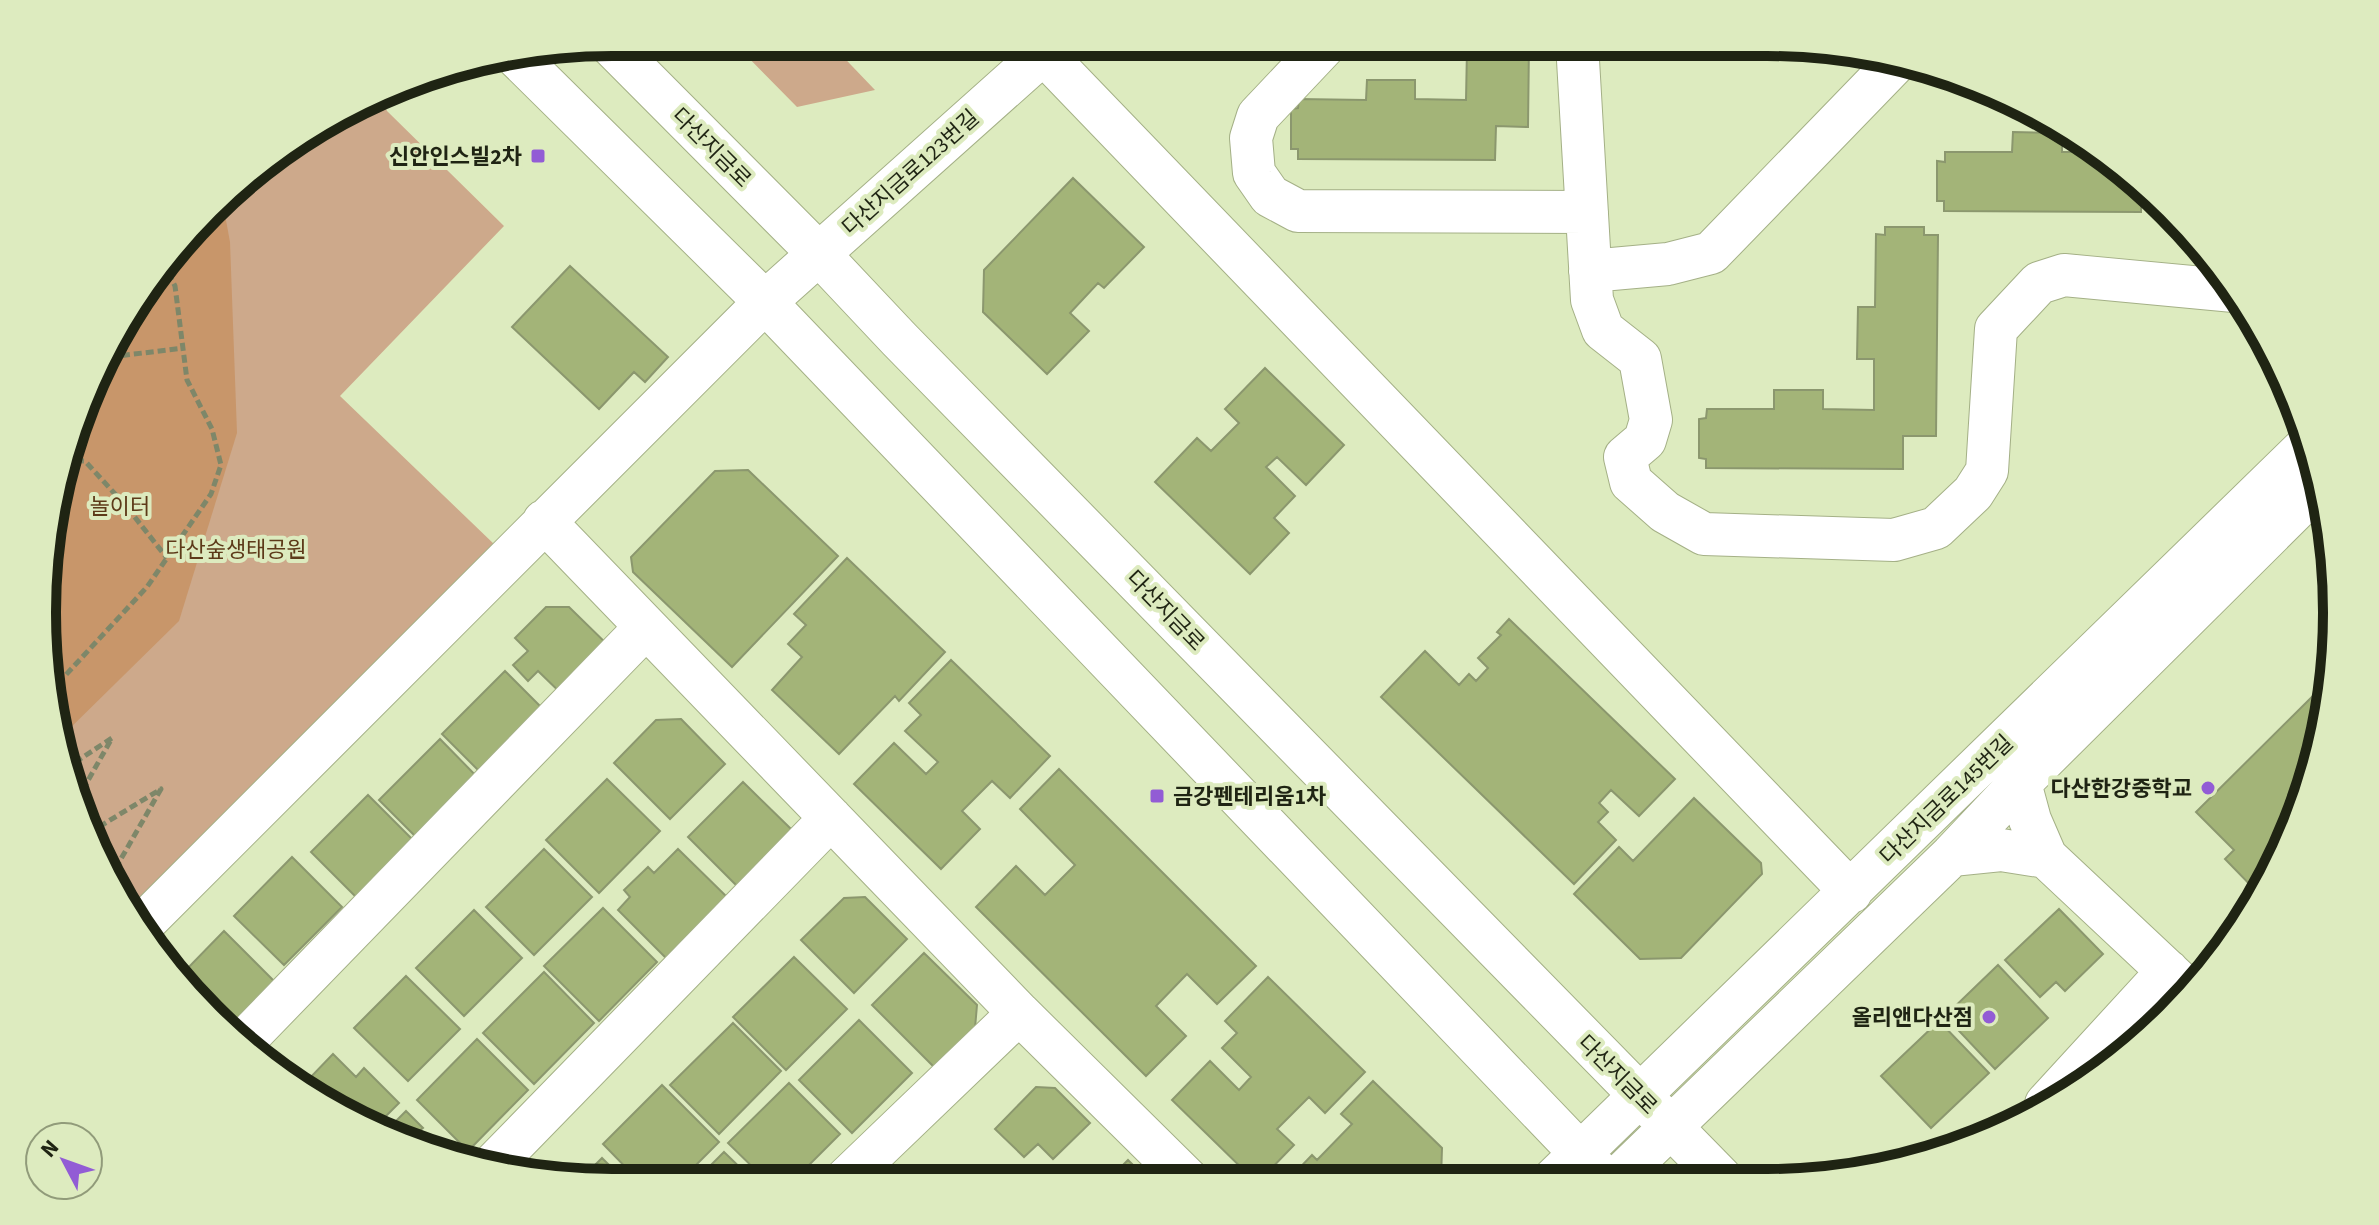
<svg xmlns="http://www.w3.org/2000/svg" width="2379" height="1225" font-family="'Source Sans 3','Noto Sans KR',sans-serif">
<rect width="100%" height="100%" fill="#ddebbf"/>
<path fill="#cda98b" d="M733 42H829L875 90 797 107Z
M381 98 387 111 504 226 340 396 495 545 135 913 101 864 62 761 43 650 61 465 138 296 265 160Z"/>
<path fill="#c8966a" d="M223 204 230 242 237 433 179 621 58 740 43 650 61 465 138 296Z"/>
<path fill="#a3b478" stroke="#8b976e" stroke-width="2" d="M1449 43H1529L1528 127 1496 126 1495 160 1298 159V149H1291V109L1298 108 1299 99 1366 100 1367 80H1415V99L1466 100 1467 49H1449Z
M2013 132 2062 133V152H2102L2114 160 2142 186 2141 212 1944 211V201H1937V161L1945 162V152H2012Z
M1073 178 1144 247 1104 288 1098 283 1070 313 1089 331 1047 374 983 312 984 270Z
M1885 227H1924V235H1938L1936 436H1903V469L1706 468V459L1699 458V419L1706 418 1707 409H1774V390H1823V409L1874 410V359H1857L1858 307H1875L1876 234 1885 235Z
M570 266 668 357 645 382 634 372 599 409 512 327Z
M1265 368 1344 445 1306 485 1277 457 1266 467 1295 496 1274 518 1289 533 1250 574 1155 482 1197 438 1211 451 1239 423 1225 409Z
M748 470 838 556 732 667 633 572 631 557 715 471Z
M847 558 945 652 899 701 895 696 839 754 772 690 802 657 788 644 806 625 794 614Z
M546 607H569L610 647 571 703 538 671 528 681 513 665 528 651 515 638Z
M1509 619 1675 779 1639 816 1611 790 1599 803 1608 812 1598 822 1616 840 1574 884 1381 697 1425 651 1459 685 1469 674 1476 681 1488 668 1478 658 1501 635 1497 632Z
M951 660 1050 756 1010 798 992 781 962 811 980 829 941 869 854 784 894 743 926 774 938 762 905 731 921 715 909 703Z
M505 671 555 721 492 784 442 734Z
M2331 678 2317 761 2278 865 2259 894 2225 859 2234 850 2196 812Z
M681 719 725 764 670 819 614 763 656 720Z
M440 739 487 787 426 847 379 800Z
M1059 769 1256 966 1217 1004 1187 974 1156 1006 1186 1036 1146 1076 976 907 1016 866 1045 895 1075 865 1020 809Z
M607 779 660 831 599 893 546 840Z
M743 782 791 829V848L745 894 688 837Z
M368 795 419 846 362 903 311 852Z
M1694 798 1761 863 1762 874 1681 958 1640 959 1574 894 1619 847 1633 861Z
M544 849 592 897 534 955 486 907Z
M678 849 727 897 666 958 618 910 630 897 624 890 648 867 654 873Z
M292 857 342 907 284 965 234 916Z
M865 897 907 939 854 993 801 940 844 898Z
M603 908 657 962 599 1021 544 966Z
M2059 909 2103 954 2065 991 2056 982 2040 997 2005 960Z
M474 910 522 958 464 1016 416 968Z
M224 931 279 986 233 1033 209 1016 180 976Z
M924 953 977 1005 975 1028 935 1068 872 1005Z
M794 957 847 1009 786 1070 733 1017Z
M1998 965 2048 1018 1995 1069 1945 1016Z
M544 972 594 1023 534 1084 483 1033Z
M406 976 460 1029 408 1081 354 1028Z
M1268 977 1365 1072 1325 1113 1309 1097 1277 1129 1294 1145 1260 1180H1254L1172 1100 1210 1061 1239 1090 1251 1077 1222 1048 1237 1033 1225 1021Z
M859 1020 912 1073 852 1133 799 1080Z
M1939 1021 1989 1073 1931 1128 1881 1076Z
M733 1023 781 1071 719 1134 670 1085Z
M477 1039 528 1090 468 1151 417 1100Z
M333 1054 356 1077 364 1068 399 1103 373 1129 360 1124 304 1084Z
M1373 1081 1442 1148 1441 1179 1288 1180 1312 1155 1317 1160 1352 1124 1341 1114Z
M789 1083 840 1134 793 1181H767L728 1143Z
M662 1085 719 1142 680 1181 640 1182 603 1144Z
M1036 1087 1055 1088 1090 1123 1053 1159 1038 1144 1024 1157 995 1129Z
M406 1111 423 1128 414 1135 428 1150 384 1133Z
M724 1152 754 1181H695Z
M602 1158 626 1182H578Z
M1128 1160 1148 1180H1108Z"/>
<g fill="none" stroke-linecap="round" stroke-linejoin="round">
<defs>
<path id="minor" d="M609 43 819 254 899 339 1721 1178
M1327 43 1258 116 1251 138 1254 173 1270 196 1298 211 1587 212
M1577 43 1592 300 1603 330 1640 359 1651 420 1645 440 1625 457 1631 482 1665 512 1704 534 1894 540 1936 528 1973 493 1987 471 1996 329 2039 283 2064 275 2234 291
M1043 53 1851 892
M518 58 765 302 1605 1179
M1590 271 1668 264 1711 253 1899 59
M544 521 1019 1013 1188 1180
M1952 855 2001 850 2046 857 2030 820 2020 783
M2046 857 2191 993
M143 924 765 302 1056 42
M244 1041 646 627
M2046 1104 2168 971
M490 1168 831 818
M1554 1179 2310 443
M1617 1179 1952 855 2020 783 2320 485
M844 1181 1019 1013"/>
</defs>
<use href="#minor" stroke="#a4b086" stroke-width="44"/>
<path stroke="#7e8769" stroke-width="5" stroke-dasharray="8 4" stroke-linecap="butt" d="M110 357 184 348
M64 460 85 461 126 506 167 558
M50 692 147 587 211 494 221 465 212 429 187 380 175 286 165 267
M65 769 112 738 77 800
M89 833 161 789 110 878"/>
<use href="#minor" stroke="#fff" stroke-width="42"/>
</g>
<g fill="#925cd5" stroke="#ddebbf" stroke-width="3">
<rect x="530" y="148" width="16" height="16" rx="4"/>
<circle cx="2208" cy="788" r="8"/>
<rect x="1149" y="788" width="16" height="16" rx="4"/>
<circle cx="1989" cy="1017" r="8"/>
</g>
<g text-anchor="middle" stroke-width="8" stroke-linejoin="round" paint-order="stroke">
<g font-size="22" fill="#1f2413" stroke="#ddebbf">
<text transform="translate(712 147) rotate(45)" y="8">다산지금로</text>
<text transform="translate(910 172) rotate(-42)" y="8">다산지금로123번길</text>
<text transform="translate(1166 610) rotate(46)" y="8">다산지금로</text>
<text transform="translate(1946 799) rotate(-44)" y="8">다산지금로145번길</text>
<text transform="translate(1618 1074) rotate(45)" y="8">다산지금로</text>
</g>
<g font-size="22" font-weight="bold" fill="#1f2413" stroke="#ddebbf" text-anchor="end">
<text x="522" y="164">신안인스빌2차</text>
<text x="2192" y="796">다산한강중학교</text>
<text x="1173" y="804" text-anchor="start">금강펜테리움1차</text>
<text x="1973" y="1025">올리앤다산점</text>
</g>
<g font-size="22" fill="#5d3a19" stroke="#ddebbf">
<text x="120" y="514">놀이터</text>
<text x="236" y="557">다산숲생태공원</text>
</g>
</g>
<path d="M0 0H2379V1225H0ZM612 56H1767A556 556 0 0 1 2323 612V613A556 556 0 0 1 1767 1169H612A556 556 0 0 1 56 613V612A556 556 0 0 1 612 56Z" fill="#ddebbf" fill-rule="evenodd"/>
<path fill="none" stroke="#1f2413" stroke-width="10" d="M612 56H1767A556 556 0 0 1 2323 612V613A556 556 0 0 1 1767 1169H612A556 556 0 0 1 56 613V612A556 556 0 0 1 612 56Z"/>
<g transform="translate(64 1161) rotate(311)"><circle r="38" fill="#ddebbf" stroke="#919b7a" stroke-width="2"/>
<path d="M0-6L14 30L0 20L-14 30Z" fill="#925cd5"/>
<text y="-12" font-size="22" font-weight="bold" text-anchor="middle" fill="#1f2413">N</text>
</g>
</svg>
